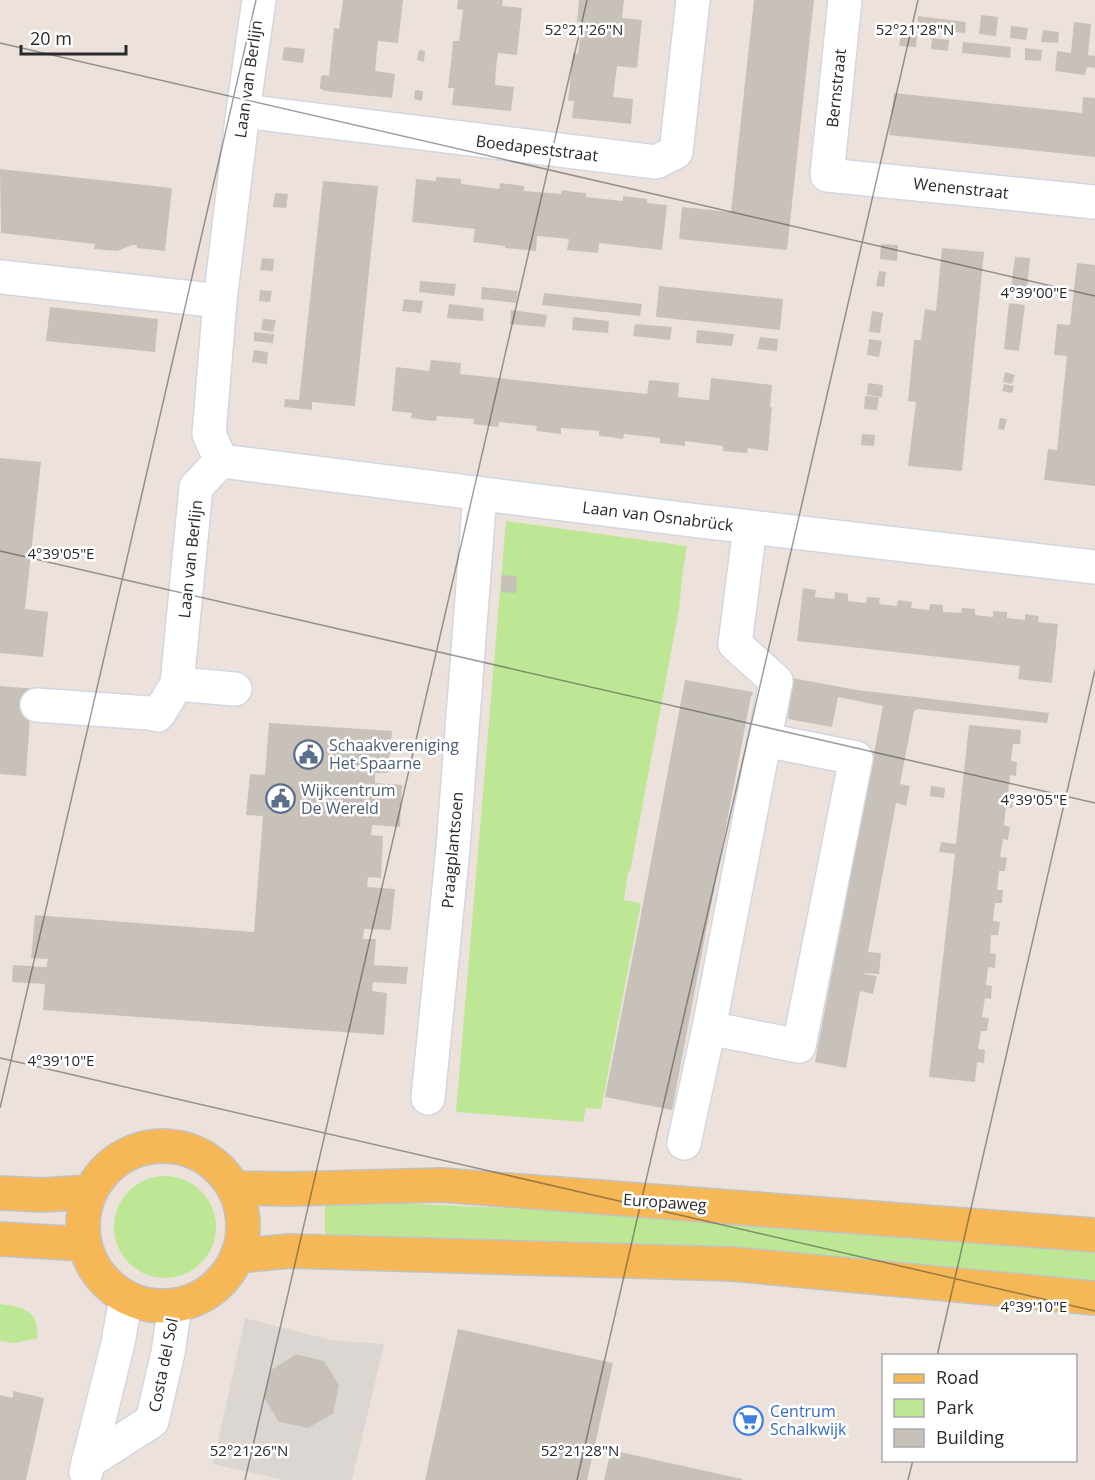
<svg xmlns="http://www.w3.org/2000/svg" width="1095" height="1480" font-family="'Open Sans',sans-serif">
<rect width="100%" height="100%" fill="#ede2db"/>
<path fill="#bde695" d="M506 521 687 546 682 578 679 610 630 872H628L624 900 641 903 601 1109 586 1108 583 1122 456 1112Z
M114 1227a51 51 0 1 1 102 0a51 51 0 1 1-102 0Z
M325 1200 684 1216 1095 1247V1281L967 1272 325 1237Z
M0 1304C9 1305 25 1307 32 1315 37 1321 37 1331 38 1338L14 1343 0 1341Z"/>
<path fill="#dcd6d2" fill-rule="evenodd" d="M245 1318 331 1340 384 1344 352 1480H284L213 1464ZM296 1354 324 1361 339 1385 333 1414 308 1428 279 1422 264 1398 271 1370Z"/>
<path fill="#c7c1ba" d="M343 0H403L398 43 378 41 375 71 395 74 392 98 333 92 322 90 320 88 321 77 323 75 329 76 334 28 339 29Z
M458 0H503L502 6 522 8 517 55 498 53 496 68 495 85 514 87 511 111 452 105 454 88H448L451 63 453 41H459L463 10 457 9Z
M579 0H624L622 18 642 20 637 68 617 66 613 97 633 99 631 124 572 118 574 101H568L573 53 578 54 582 22H577Z
M754 0H814L787 250 679 239 682 207 731 212Z
M981 15 998 17 996 36 979 34Z
M918 16 966 22 965 33 917 28Z
M1074 22 1091 24 1088 55 1095 56V68L1087 67 1085 75 1055 71 1057 51 1071 53Z
M1011 26 1028 28 1026 40 1010 38Z
M1043 30 1059 32 1058 43 1041 42Z
M901 34 917 36 916 47 899 46Z
M932 38 949 40 948 51 931 49Z
M963 42 1011 47 1010 58 962 53Z
M284 47 305 49 303 63 282 60Z
M1025 48 1042 50 1041 61 1025 60Z
M419 50 425 51 424 62 417 60Z
M415 90 423 91 422 101 414 99Z
M894 93 1082 113 1083 97 1095 98V157L889 135Z
M0 169 172 188 165 251 137 248V245H132L117 251 94 249 95 244 1 233Z
M436 177 461 179V184L499 189 500 183 524 186V191L561 194 562 190 574 192 586 193V197L604 199 623 201V196L647 199V203L667 205 662 250 599 243 598 253 567 250 569 239 537 236 536 251 505 248V246L473 242 475 229 412 222 416 179 436 181Z
M323 181 378 186 355 406 312 402V410L284 407 285 399 299 400Z
M275 193 288 194 286 208 273 207Z
M881 244 898 245 897 261 880 259Z
M942 248 984 252 962 471 908 466 916 402 908 401 914 340H921L925 309 936 311Z
M1015 257 1030 258 1027 289 1011 287Z
M262 258 274 259 273 271 260 270Z
M1077 263 1095 265V486L1044 480 1048 449 1057 450 1067 356 1054 355 1057 324 1070 325Z
M879 271 886 272 884 287 876 286Z
M420 281 456 284 454 296 419 292Z
M659 286 783 299 780 330 656 317Z
M482 287 518 291 516 303 481 299Z
M260 290 272 291 270 302 259 301Z
M544 293 642 304 640 316 542 305Z
M404 299 423 301 421 313 402 311Z
M1009 303 1025 305 1019 351 1004 349Z
M449 304 484 308 483 321 447 318Z
M50 307 158 319 155 352 46 341Z
M511 310 547 315 545 327 510 324Z
M872 311 883 313 880 333 869 332Z
M573 317 609 321 608 333 572 330Z
M263 319 276 320 273 332 261 330Z
M635 324 672 327 670 340 633 336Z
M697 330 734 334 732 346 696 343Z
M254 332 274 334 273 343 254 341Z
M760 337 778 339 777 351 757 349Z
M869 339 882 341 879 357 867 355Z
M254 350 268 352 267 364 252 362Z
M431 360 461 363 460 374 647 394 649 380 679 383 678 397 709 400 711 378 772 385 770 407H772L768 451 748 448 747 453 723 451V446L685 441V446L660 443V438L624 434 623 439 611 437 599 436V431L561 428V434L536 431 537 426 499 422 498 427 473 424 474 419 437 416 436 421 424 420 411 418 412 413 392 411 396 367 429 371Z
M1005 372 1015 375 1012 384 1003 382Z
M868 383 883 385 882 397 867 395Z
M1004 384 1014 386 1012 393 1002 391Z
M865 396 879 397 877 410 864 409Z
M1000 418 1007 419 1004 430 998 429Z
M862 434 875 435 874 446 861 445Z
M0 458 41 462 25 609 48 612 43 657 0 653Z
M502 575 517 576 516 593 501 592Z
M803 588 816 590 815 597 834 599 835 592 848 594V601L866 603 867 597 880 598 879 604 897 606 898 600 912 602 911 608 929 610 930 604 943 605V612L961 613 962 608 975 609V615L993 617V611L1007 612V618L1025 620V614L1039 616 1038 622 1058 624 1052 683 1018 679 1020 666 797 641Z
M792 678 857 690 1049 713 1047 723 918 709 914 711 900 784 910 786 906 806 896 803 868 952 881 953 879 974 864 973V974L877 976 873 994 860 991 846 1068 815 1062 883 706 838 697 832 727 788 719Z
M685 680 753 692 752 696H751L672 1110 605 1097 644 899Z
M0 686 38 689 30 716 26 776 0 774Z
M269 723 392 731 388 773H375V783L402 785 400 827 372 825 371 835 383 836 381 878 368 877 367 887 395 889 391 930 364 929 363 939H376L374 965 408 967 406 984 373 982 372 991 387 993 384 1035 43 1010 45 984 12 982 13 965 46 967 48 959 31 958 35 915 254 932 263 816 246 815 250 774 265 775Z
M969 725 1021 730 1020 744H1013L1011 761 1017 762 1016 776 1010 775 1008 794 1014 795 1012 808 1006 807 1004 825 1010 827 1008 840 1003 839 1000 857 1007 858 1005 871H999L997 890H1003L1002 903H995L993 921 1000 922 998 935H991L990 953 996 954 995 968 988 967 986 985 992 986 991 999 985 998 982 1017 989 1018 987 1031H981L978 1049 985 1050 984 1063 977 1062 975 1082 929 1077 955 854 939 852 941 842 956 844Z
M931 786 945 788 944 798 930 796Z
M458 1329 613 1363 587 1480H425Z
M296 1354 324 1361 339 1385 333 1414 308 1428 279 1422 264 1398 271 1370Z
M13 1391 44 1398 26 1480H0V1395L13 1398Z
M611 1450 742 1479V1480H604Z"/>
<g fill="none" stroke-linecap="round" stroke-linejoin="round">
<defs>
<path id="minor" d="M845 0 827 175 1095 202
M243 111 656 162 676 152 693 0
M0 277 220 301
M221 461 699 521 1095 567
M221 461 209 434 220 301 243 111 259 0
M177 684 235 689
M37 705 149 713 158 715 177 684 196 487 221 461
M709 1028 799 1046 856 758 765 740
M428 1098 453 848 480 494
M684 1143 709 1028 776 681 735 644 750 527
M88 1462 152 1421 168 1353 175 1306
M86 1472 118 1343 126 1298"/>
<path id="major" d="M83 1226a80 80 0 1 1 160 0a80 80 0 1 1-160 0Z
M234 1188 289 1189 442 1185 1095 1235
M0 1193 43 1195 89 1192
M0 1239 84 1244
M237 1256 290 1251 732 1264 1095 1298"/>
</defs>
<use href="#minor" stroke="#d0d7e3" stroke-width="36"/>
<use href="#major" stroke="#c3c3c3" stroke-width="36"/>
<use href="#minor" stroke="#fff" stroke-width="33"/>
<use href="#major" stroke="#f6b856" stroke-width="33"/>
</g>
<path fill="none" stroke="#2a2a2a" stroke-width="1.5" stroke-opacity="0.45" d="M0 43 1095 296M0 551 1095 803M0 1058 1095 1311M0 1108 256 0M937 1356 1095 670M245 1480 587 0M577 1480 918 0M908 1480 913 1460"/>
<defs>
<symbol id="civic-ring" viewBox="-11 -11 22 22"><circle r="9.5" fill="#fff" stroke="#5c6f8a" stroke-width="1.5"/><path d="M-.6-6.5H3V-4.5H.6V-3L4-1V1h2V6H-6V1h2V-1L-.6-3ZM-1.2 2.5V6h2.4V2.5Z" fill="#5c6f8a"/></symbol>
<symbol id="supermarket-ring" viewBox="-11 -11 22 22"><circle r="9.5" fill="#fff" stroke="#3f7fe0" stroke-width="1.5"/><path d="M-6-5.5h2.5l.6 2H6L4.5 2H-2.5L-4.4-4H-6ZM-1.5 3.2a1.3 1.3 0 1 0 .1 0ZM3 3.2a1.3 1.3 0 1 0 .1 0Z" fill="#3f7fe0"/></symbol>
</defs>
<g fill-rule="evenodd">
<use href="#civic-ring" x="292" y="738" width="33" height="33"/>
<use href="#civic-ring" x="264" y="782" width="33" height="33"/>
<use href="#supermarket-ring" x="732" y="1404" width="33" height="33"/>
</g>
<g text-anchor="middle" stroke-width="5" stroke-linejoin="round" paint-order="stroke">
<g font-size="16" fill="#2a2a2a" stroke="#fff">
<text transform="translate(248 79) rotate(-82)" y="6">Laan van Berlijn</text>
<text transform="translate(836 88) rotate(-84)" y="6">Bernstraat</text>
<text transform="translate(537 148) rotate(7)" y="6">Boedapeststraat</text>
<text transform="translate(961 188) rotate(6)" y="6">Wenenstraat</text>
<text transform="translate(658 516) rotate(7)" y="6">Laan van Osnabrück</text>
<text transform="translate(190 559) rotate(-84)" y="6">Laan van Berlijn</text>
<text transform="translate(452 850) rotate(-85)" y="6">Praagplantsoen</text>
<text transform="translate(665 1202) rotate(4)" y="6">Europaweg</text>
<text transform="translate(163 1365) rotate(-79)" y="6">Costa del Sol</text>
</g>
<g font-size="16" fill="#4e5e75" stroke="#fff" text-anchor="start">
<text x="329" y="751">Schaakvereniging<tspan x="329" dy="18">Het Spaarne</tspan></text>
<text x="301" y="796">Wijkcentrum<tspan x="301" dy="18">De Wereld</tspan></text>
</g>
<g font-size="16" fill="#366cbe" stroke="#fff" text-anchor="start">
<text x="770" y="1417">Centrum<tspan x="770" dy="18">Schalkwijk</tspan></text>
</g>
</g>
<g font-size="15" text-anchor="middle" fill="#2a2a2a" stroke="#fff" stroke-width="5" stroke-linejoin="round" paint-order="stroke">
<text x="584" y="35">52°21'26"N</text>
<text x="915" y="35">52°21'28"N</text>
<text x="1034" y="298">4°39'00"E</text>
<text x="61" y="559">4°39'05"E</text>
<text x="1034" y="805">4°39'05"E</text>
<text x="61" y="1066">4°39'10"E</text>
<text x="1034" y="1312">4°39'10"E</text>
<text x="249" y="1456">52°21'26"N</text>
<text x="580" y="1456">52°21'28"N</text>
</g>
<rect x="882" y="1354" width="195" height="108" fill="#ffffff" stroke="#aaaaaa" stroke-width="1.5"/>
<rect x="894" y="1374" width="30" height="9" fill="#f6b856" stroke="#aaaaaa" stroke-width="1.5"/>
<text x="936" y="1384" font-size="18" fill="#2a2a2a">Road</text>
<rect x="894" y="1399" width="30" height="18" fill="#bde695" stroke="#aaaaaa" stroke-width="1.5"/>
<text x="936" y="1414" font-size="18" fill="#2a2a2a">Park</text>
<rect x="894" y="1429" width="30" height="18" fill="#c7c1ba" stroke="#aaaaaa" stroke-width="1.5"/>
<text x="936" y="1444" font-size="18" fill="#2a2a2a">Building</text>
<path d="M21 45v9h105v-9" fill="none" stroke="#2a2a2a" stroke-width="3"/>
<text x="30" y="45" font-size="18" fill="#2a2a2a" stroke="#ffffff" stroke-width="4.5" paint-order="stroke">20 m</text>
</svg>
